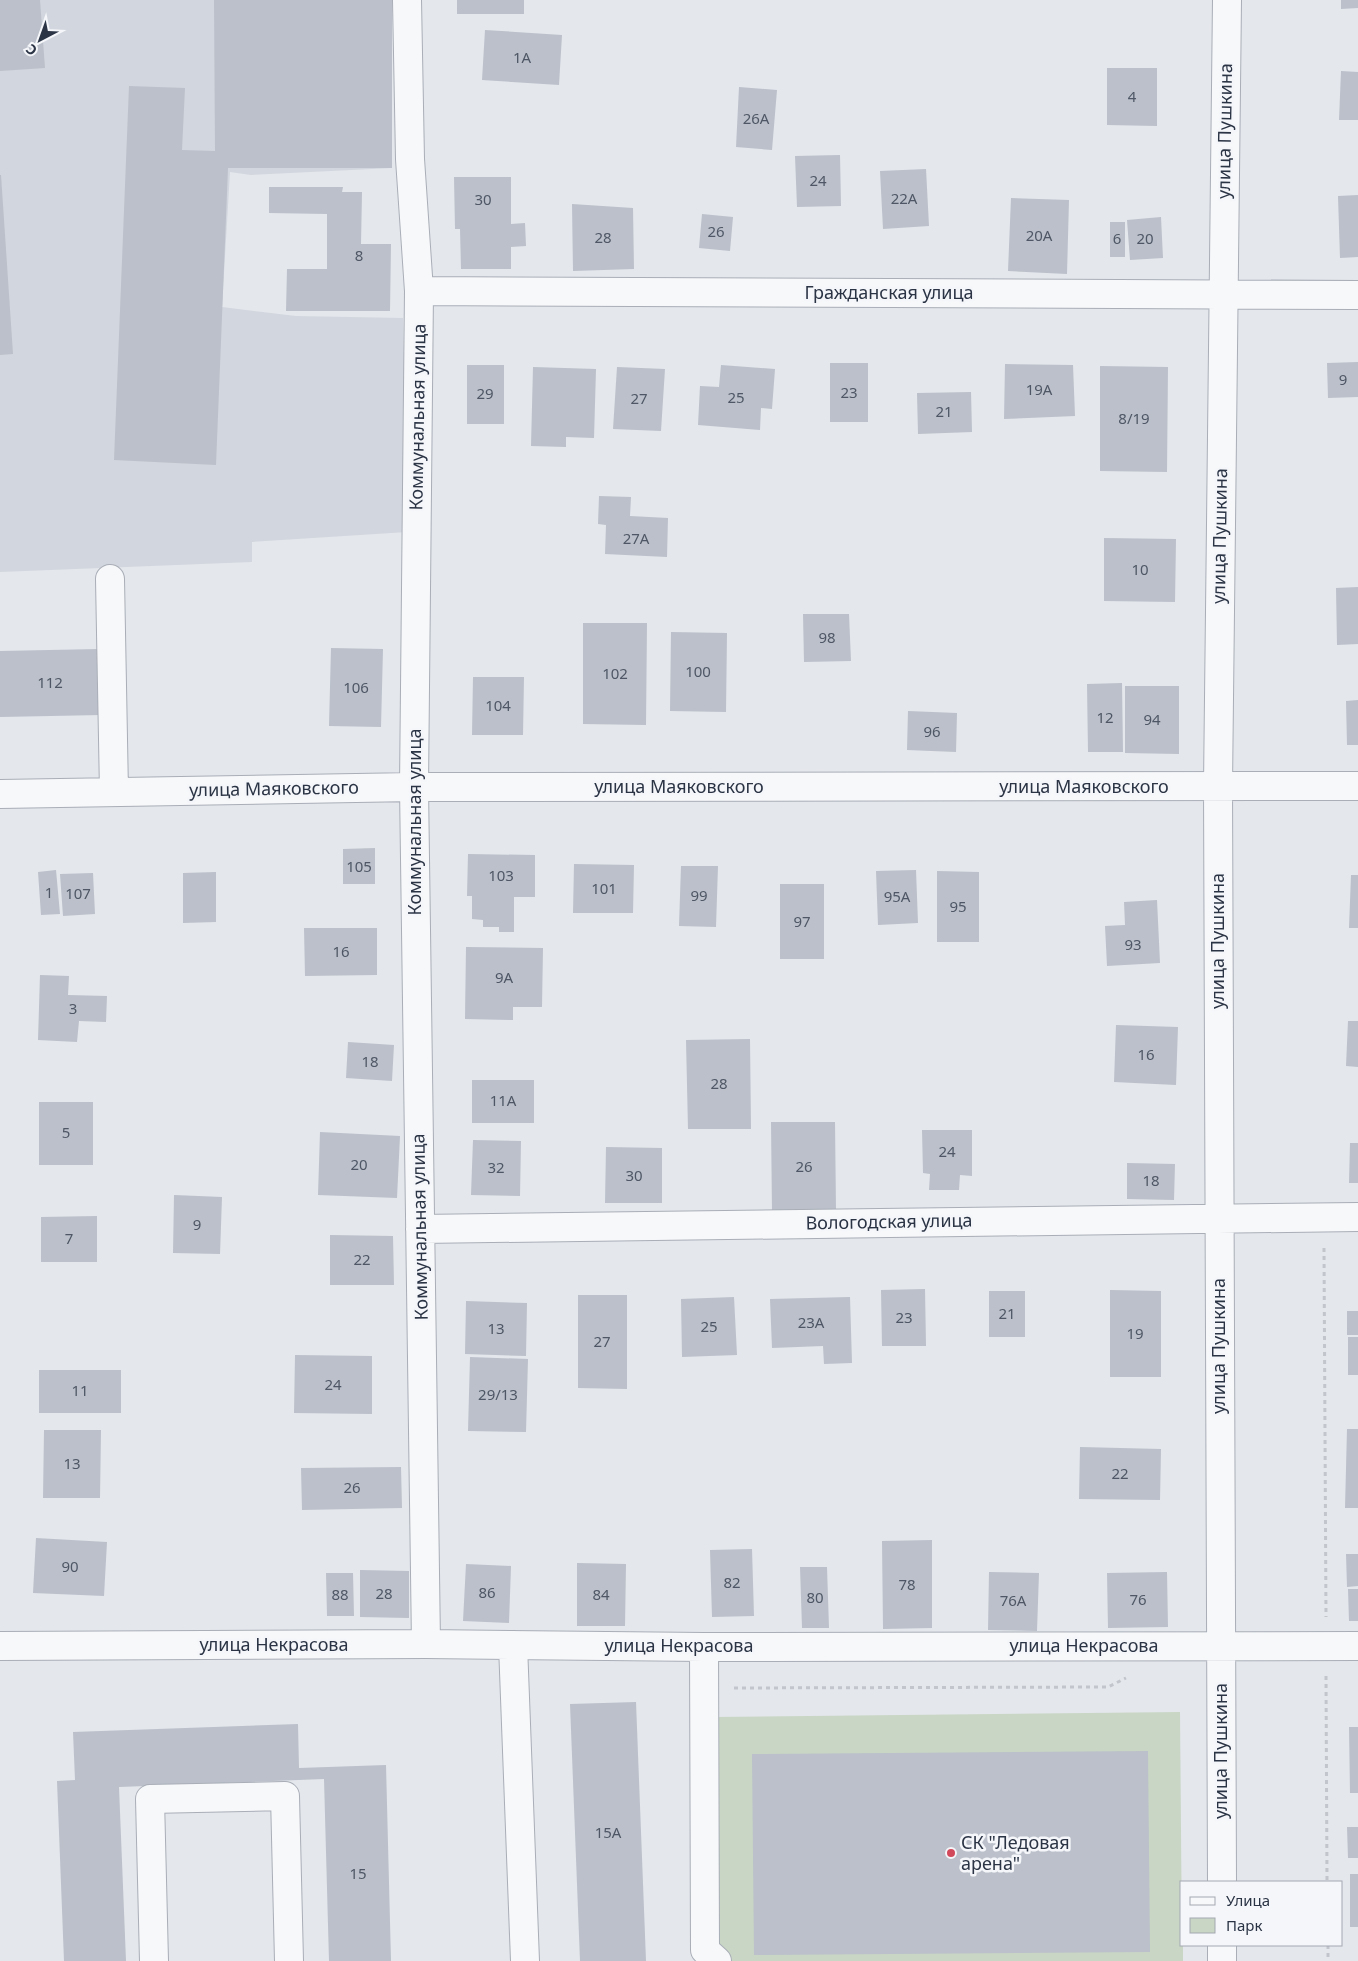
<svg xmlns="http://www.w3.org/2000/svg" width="1358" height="1961" font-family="'Noto Sans',sans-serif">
<rect width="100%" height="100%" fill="#e4e7ec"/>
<path fill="#d2d6de" d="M0 0H392V168L251 175 230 172 222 307 296 316 403 318 407 532 252 542V562L0 572Z"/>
<path fill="#c9d6c5" d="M1180 1712 1182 1945H1183V1961H714L711 1717Z"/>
<path fill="#bbc0ca" d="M0 0H40L45 68 0 71Z
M214 0H392V168H228L216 465 114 460 129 86 185 88 182 150 215 151Z
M457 0H524V14H457Z
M1341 0H1358V8L1341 9Z
M485 30 562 35 559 85 482 80Z
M1107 68H1157V126L1107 125Z
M1341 71 1358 72V120H1339Z
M739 87 777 90 772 150 736 147Z
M840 155 841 206 797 207 795 156Z
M926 169 929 226 883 229 880 171Z
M0 175H1L13 354 0 355Z
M454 177H511V224L525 223 526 246 511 247V269H461L460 229H455Z
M269 187H343L342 192H362L361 244H391L390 311H286L287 269H327V214L269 213Z
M1358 195V257L1340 258 1338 196Z
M1011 198 1069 200 1067 274 1008 271Z
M572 204 633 208 634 269 573 271Z
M702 214 733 217 730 251 699 248Z
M1161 217 1163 258 1130 260 1127 220Z
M1110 222H1125V257H1110Z
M1358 362V397L1328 398 1327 363Z
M830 363H868V422H830Z
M1005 364 1073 365 1075 416 1004 419Z
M467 365H504V424H467Z
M721 365 775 369 772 409 761 408 760 430 698 425 700 386 719 387Z
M1100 366 1168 367 1167 472 1100 471Z
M533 367 596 369 594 438 566 437V447L531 446Z
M617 367 665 369 661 431 613 429Z
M971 392 972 432 918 434 917 393Z
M599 496 631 497 630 516 668 518 667 557 605 554 606 525 598 524Z
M1104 538 1176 539 1175 602 1104 601Z
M1358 587V644L1337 645 1336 588Z
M803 614H849L851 661 804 662Z
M583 623H647L646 725 583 724Z
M671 632 727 633 726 712 670 711Z
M331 648 383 649 381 727 329 726Z
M99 649 101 715 0 717V651Z
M473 677H524L523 735H472Z
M1122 683 1123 752H1088L1087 684Z
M1125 686H1179V754L1125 753Z
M1358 700V745H1347L1346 701Z
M908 711 957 713 956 752 907 750Z
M375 848V884H343V849Z
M468 854 535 855V897H514V932H499V927H483V920L472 919V896H467Z
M574 864 634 865 633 913H573Z
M681 866H718L716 927 679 926Z
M56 870 60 914 41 915 38 872Z
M916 870 918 923 878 925 876 871Z
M937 871 979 872V942H937Z
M216 872V922L183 923V873Z
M93 873 95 914 63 916 60 874Z
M1351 875H1358V928H1349Z
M780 884H824V959H780Z
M1157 900 1160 963 1107 966 1105 926 1125 925 1124 902Z
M304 928H377V975L305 976Z
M466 947 543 948 542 1007H513V1020L465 1019Z
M40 975 69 976 68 995 107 996 106 1022 79 1021 77 1042 38 1040Z
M1348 1021H1358V1067L1346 1066Z
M1116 1025 1178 1027 1176 1085 1114 1082Z
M750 1039 751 1129H688L686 1040Z
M348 1042 394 1045 392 1081 346 1078Z
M472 1080H534V1123H472Z
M39 1102H93V1165H39Z
M771 1122H835L836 1211 772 1212Z
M922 1130H972V1176L960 1175 959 1190H929L930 1174 923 1173Z
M320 1132 400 1136 397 1198 318 1195Z
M473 1140 521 1141 520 1196 471 1195Z
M1350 1143H1358V1183H1349Z
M606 1147 662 1148V1203H605Z
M1127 1163 1175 1164 1174 1200 1127 1199Z
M174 1195 222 1197 220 1254 173 1253Z
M97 1216V1262H41V1217Z
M330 1235 393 1236 394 1285H330Z
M925 1289 926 1346H882L881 1290Z
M1110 1290 1161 1291V1377H1110Z
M989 1291H1025V1337H989Z
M578 1295H627V1389L578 1388Z
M734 1297 737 1355 682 1357 681 1299Z
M850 1297 852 1363 824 1364 823 1346 772 1348 770 1299Z
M466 1301 527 1303 526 1356 465 1354Z
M1347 1311H1358V1335H1347Z
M1348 1337H1358V1375H1348Z
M295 1355 372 1356V1414L294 1413Z
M470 1357 528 1359 526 1432 468 1431Z
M39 1370H121V1413H39Z
M1347 1429H1358V1508H1345Z
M44 1430H101L100 1498H43Z
M1080 1447 1161 1449 1160 1500 1079 1499Z
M401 1467 402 1508 302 1510 301 1468Z
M36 1538 107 1542 104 1596 33 1593Z
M932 1540V1628L883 1629 882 1541Z
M752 1549 754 1616 712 1617 710 1550Z
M1346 1554H1358V1586L1347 1587Z
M577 1563 626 1564 625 1626H577Z
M466 1564 511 1566 509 1623 463 1621Z
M800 1567H827L829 1628H802Z
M360 1570 409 1571V1618L360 1617Z
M989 1572 1039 1573 1037 1631 988 1630Z
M1167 1572 1168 1627 1108 1628 1107 1573Z
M326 1573H353L354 1616H327Z
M1348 1589H1358V1621H1349Z
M636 1702 646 1961H580L570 1704Z
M298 1724 299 1768 386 1765 391 1961H329L324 1779 119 1787 126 1961H64L57 1781 75 1780 73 1732Z
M1349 1727H1358V1793H1350Z
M1148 1751 1150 1952 754 1955 752 1754Z
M1347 1827H1358V1858H1348Z
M1350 1874H1358V1927H1350Z"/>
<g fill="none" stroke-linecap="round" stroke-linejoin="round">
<defs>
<path id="minor" d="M407 0 410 159 419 291 414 787 426 1644
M419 291 1358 295
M110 579 114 792
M0 794 414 787 1358 786
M420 1229 1358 1217
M513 1645 525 1961
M0 1646 426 1644 704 1647 1358 1646
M704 1647 705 1950 717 1961
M1222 1882 1218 786 1227 0
M1222 1945V1961
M154 1961 150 1799 285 1796 289 1961"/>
</defs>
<use href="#minor" stroke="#a9aeb7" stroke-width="30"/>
<path stroke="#c2c5cb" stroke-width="3" stroke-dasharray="4 4" stroke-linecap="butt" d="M1324 1248 1326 1617
M1326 1676 1327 1882
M734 1688 1108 1687 1126 1678
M1328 1945V1961"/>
<use href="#minor" stroke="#f7f8fa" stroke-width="28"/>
</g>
<circle fill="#d1495b" stroke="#f4f6f9" stroke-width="2" cx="951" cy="1853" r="5"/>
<g text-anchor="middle" stroke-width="5" stroke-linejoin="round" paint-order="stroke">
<g font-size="15" fill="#4f5766">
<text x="522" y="63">1А</text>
<text x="1132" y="102">4</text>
<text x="756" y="124">26А</text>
<text x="818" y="186">24</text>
<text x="904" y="204">22А</text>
<text x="483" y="205">30</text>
<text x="716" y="237">26</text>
<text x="1039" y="241">20А</text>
<text x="603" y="243">28</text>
<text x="1117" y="244">6</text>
<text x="1145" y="244">20</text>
<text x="359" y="261">8</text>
<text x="1343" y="385">9</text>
<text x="1039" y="395">19А</text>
<text x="849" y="398">23</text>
<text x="485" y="399">29</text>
<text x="736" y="403">25</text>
<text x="639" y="404">27</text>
<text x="944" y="417">21</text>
<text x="1134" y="424">8/19</text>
<text x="636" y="544">27А</text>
<text x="1140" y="575">10</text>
<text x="827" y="643">98</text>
<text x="698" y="677">100</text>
<text x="615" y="679">102</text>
<text x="50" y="688">112</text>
<text x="356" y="693">106</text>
<text x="498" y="711">104</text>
<text x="1105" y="723">12</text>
<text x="1152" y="725">94</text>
<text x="932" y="737">96</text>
<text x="359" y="872">105</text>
<text x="501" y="881">103</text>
<text x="604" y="894">101</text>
<text x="49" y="898">1</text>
<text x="78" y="899">107</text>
<text x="699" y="901">99</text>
<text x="897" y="902">95А</text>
<text x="958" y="912">95</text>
<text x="802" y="927">97</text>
<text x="1133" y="950">93</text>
<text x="341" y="957">16</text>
<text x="504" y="983">9А</text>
<text x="73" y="1014">3</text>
<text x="1146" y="1060">16</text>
<text x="370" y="1067">18</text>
<text x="719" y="1089">28</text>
<text x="503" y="1106">11А</text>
<text x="66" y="1138">5</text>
<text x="947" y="1157">24</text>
<text x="359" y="1170">20</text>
<text x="804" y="1172">26</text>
<text x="496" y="1173">32</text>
<text x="634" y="1181">30</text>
<text x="1151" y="1186">18</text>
<text x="197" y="1230">9</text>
<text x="69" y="1244">7</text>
<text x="362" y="1265">22</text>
<text x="1007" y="1319">21</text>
<text x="904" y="1323">23</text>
<text x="811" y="1328">23А</text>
<text x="709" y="1332">25</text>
<text x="496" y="1334">13</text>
<text x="1135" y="1339">19</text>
<text x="602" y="1347">27</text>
<text x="333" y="1390">24</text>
<text x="80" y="1396">11</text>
<text x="498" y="1400">29/13</text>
<text x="72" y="1469">13</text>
<text x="1120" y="1479">22</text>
<text x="352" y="1493">26</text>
<text x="70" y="1572">90</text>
<text x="732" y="1588">82</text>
<text x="907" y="1590">78</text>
<text x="487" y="1598">86</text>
<text x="384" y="1599">28</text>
<text x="340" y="1600">88</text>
<text x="601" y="1600">84</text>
<text x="815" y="1603">80</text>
<text x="1138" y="1605">76</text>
<text x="1013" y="1606">76А</text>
<text x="608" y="1838">15А</text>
<text x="358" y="1879">15</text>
</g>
<g font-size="18" fill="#2b3445" stroke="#f4f6f9">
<text transform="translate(1225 131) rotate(-89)" y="6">улица Пушкина</text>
<text x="889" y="299">Гражданская улица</text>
<text transform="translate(418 417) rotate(-89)" y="6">Коммунальная улица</text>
<text transform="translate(1220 536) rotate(-89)" y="6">улица Пушкина</text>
<text x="679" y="793">улица Маяковского</text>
<text x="1084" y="793">улица Маяковского</text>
<text transform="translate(274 789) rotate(-1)" y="6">улица Маяковского</text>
<text transform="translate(415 822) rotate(-90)" y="6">Коммунальная улица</text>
<text transform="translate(1218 941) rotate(-90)" y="6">улица Пушкина</text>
<text transform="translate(889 1222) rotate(-1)" y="6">Вологодская улица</text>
<text transform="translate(420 1227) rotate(-91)" y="6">Коммунальная улица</text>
<text transform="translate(1219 1346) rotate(-90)" y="6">улица Пушкина</text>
<text x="274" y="1651">улица Некрасова</text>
<text x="679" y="1652">улица Некрасова</text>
<text x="1084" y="1652">улица Некрасова</text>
<text transform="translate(1221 1751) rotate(-90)" y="6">улица Пушкина</text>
</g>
<g font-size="18" fill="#2b3445" stroke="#f4f6f9" text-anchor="start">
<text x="961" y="1849">СК "Ледовая<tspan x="961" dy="21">арена"</tspan></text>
</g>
</g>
<rect x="1180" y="1881" width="162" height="65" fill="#f4f6f9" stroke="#a4a8b1"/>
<rect x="1190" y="1897" width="25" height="8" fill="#f7f8fa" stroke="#a4a8b1"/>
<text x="1226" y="1906" font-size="15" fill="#2b3445">Улица</text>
<rect x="1190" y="1918" width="25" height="15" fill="#c9d6c5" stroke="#a4a8b1"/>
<text x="1226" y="1931" font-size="15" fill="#2b3445">Парк</text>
<g transform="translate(40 40) rotate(221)" stroke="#f4f6f9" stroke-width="4" paint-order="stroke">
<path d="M0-4L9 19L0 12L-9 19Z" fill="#2b3445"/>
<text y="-8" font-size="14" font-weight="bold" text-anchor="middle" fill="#2b3445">С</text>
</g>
</svg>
